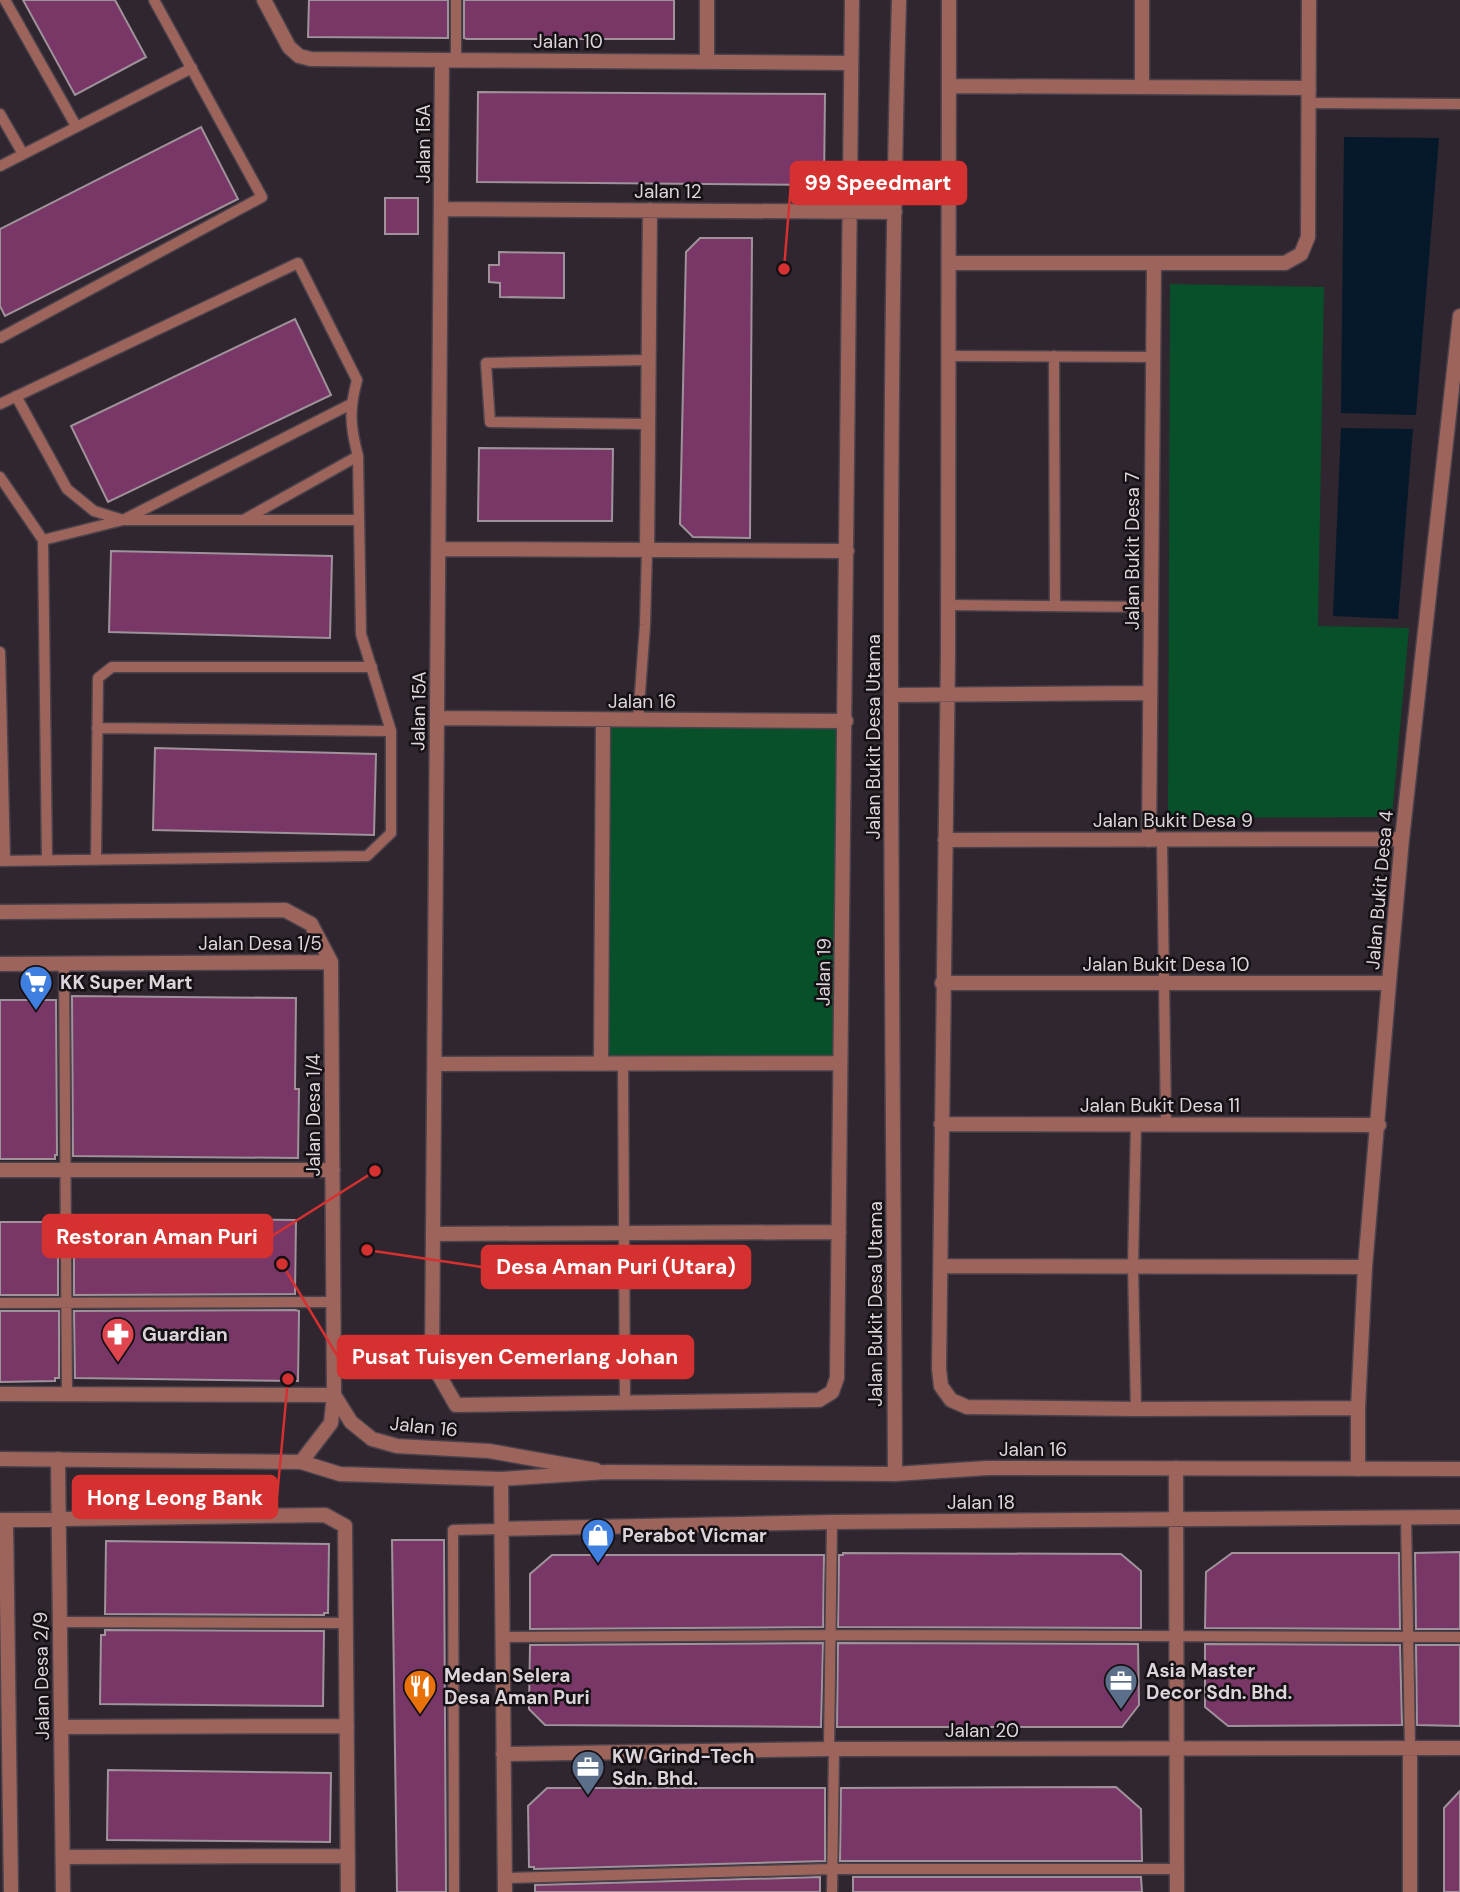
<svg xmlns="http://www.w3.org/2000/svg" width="1460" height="1892" font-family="'DM Sans',sans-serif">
<rect width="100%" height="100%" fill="#2f262f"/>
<path fill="#075029" d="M1170 284 1324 287 1318 626 1409 628 1392 817 1168 818Z
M603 720 846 721 840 1063 601 1064Z"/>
<path fill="#05192a" d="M1344 137 1439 138 1416 415 1341 413Z
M1341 428 1413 429 1398 619 1333 616Z"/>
<path fill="#783766" stroke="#9f929a" stroke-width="2" d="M23 0H115L146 57 75 95Z
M309 0H448V38L308 37Z
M464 0H674V39H467L464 38Z
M478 92 825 94 824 185 477 182Z
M201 127 238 199 5 316 0 306V229Z
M385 198H418V234H385Z
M700 238H752L750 538 693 537 680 524 686 252Z
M499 252 564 253V298L500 297V283L489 282V265H499Z
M295 319 331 395 108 502 71 426Z
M479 448 613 449 612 521H478Z
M111 551 332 556 330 638 109 632Z
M155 748 376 754 374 835 153 830Z
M72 996 296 998 295 1089H299L298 1158 73 1156Z
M0 1000H56L57 1155H55V1159H0Z
M74 1218 296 1220 295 1294 74 1295Z
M0 1222H58V1295H0Z
M295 1310 299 1311 298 1381 75 1378 74 1311Z
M0 1311H59V1378H55V1381L0 1382Z
M392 1540H444L446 1892H397Z
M106 1541 329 1544 328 1613H324V1615L105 1614Z
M1460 1552V1629H1416L1415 1553Z
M843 1553 1121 1554 1141 1571V1628L838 1627 839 1555H843Z
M1232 1553H1399L1400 1629 1205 1628 1206 1572Z
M552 1555H824L823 1627 530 1629V1574Z
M105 1630 324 1631 323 1706 100 1704 101 1635H105Z
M823 1643 821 1727 545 1725 529 1709 530 1645Z
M838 1643 1138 1644 1139 1705 1122 1727H837Z
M1205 1644 1400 1645 1402 1725 1228 1726 1205 1707Z
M1416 1645H1460V1726L1417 1725Z
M108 1770 331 1773 330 1842 107 1840Z
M1116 1787 1141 1809 1142 1861H840L841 1788Z
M547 1788H825V1861L534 1869V1867H529L528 1806Z
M1460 1791V1892H1444V1808Z
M820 1877V1892H535V1885Z
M853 1877H1141L1142 1892H853Z"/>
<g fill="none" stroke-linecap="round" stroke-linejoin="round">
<defs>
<path id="service" d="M5 0 76 126
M456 60V0
M1309 103 1460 104
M0 114 23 154
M0 166 192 68
M0 338 262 197 154 0
M949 356 1153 357
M1054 356 1055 606
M16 396 67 489 94 511 123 520 43 540
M0 404 298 263 357 380C349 410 350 426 358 456L361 634 391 731V833L367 856 0 861
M351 404 123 520H358
M648 424 490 422 486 363 649 360
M0 477 43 540 47 860
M245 519 358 456
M948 605 1151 607
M0 652 5 861
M638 720 645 625 647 551
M97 728 391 731
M1162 840 1166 1124
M96 860 98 678 112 667H372
M64 963 67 1394
M623 1064 625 1403
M1136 1124 1133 1266 1136 1409
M0 1303 334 1302
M1406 1516 1410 1748
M60 1622 346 1623
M502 1637 831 1635 1460 1637
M829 1749 832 1522
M504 1878 832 1869H1177
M454 1892 453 1530 501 1529
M832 1892 834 1749"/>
<path id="minor" d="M264 0 289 47 299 56 311 59 851 63
M949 0 948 653 939 1369 941 1386 951 1400 967 1407 1136 1409 1358 1408
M442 60 432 1363 456 1405 819 1400 832 1392 837 1378 852 0
M707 62V0
M950 86 1309 88
M1142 87V0
M441 209 895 212
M949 263H1285L1301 254 1308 237 1309 0
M439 549 847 551
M647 551 650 210
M892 695 1150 693
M437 718 846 721
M945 840 1402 839
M1149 840 1154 263
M0 912 285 910 311 924 331 962 334 1395 331 1423 301 1462
M0 964 331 962
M942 983H1389
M435 1064 840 1063
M601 1064 603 720
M941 1124 1379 1125
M0 1170H333
M433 1234 839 1232
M942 1266 1365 1267
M0 1394 334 1395
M334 1395 351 1422 372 1439 397 1446 489 1451 596 1470
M58 1459 63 1892
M1176 1468 1177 1892
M1358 1469V1408L1365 1267 1389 983 1402 839 1460 316
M895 1474C893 983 885 491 899 0
M501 1479 505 1892
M0 1520 325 1515 345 1526 348 1892
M6 1520 11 1892
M501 1529 832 1522 1460 1517
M61 1727 347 1726
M1410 1748V1892
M503 1754 829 1749 1460 1748
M63 1857 348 1856"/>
<path id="tertiary" d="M0 1459 301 1462 340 1474 501 1479 607 1472 895 1474 987 1468 1460 1469"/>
</defs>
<use href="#service" stroke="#4b424b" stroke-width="13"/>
<use href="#minor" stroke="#4b424b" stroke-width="17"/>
<use href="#tertiary" stroke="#4b424b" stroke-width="17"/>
<use href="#service" stroke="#9d645c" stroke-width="10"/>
<use href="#minor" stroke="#9d645c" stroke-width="14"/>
<use href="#tertiary" stroke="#9d645c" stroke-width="14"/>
</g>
<defs>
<symbol id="supermarket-pin" viewBox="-11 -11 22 30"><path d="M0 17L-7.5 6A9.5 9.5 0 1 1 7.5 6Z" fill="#3f7fe0" stroke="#151115"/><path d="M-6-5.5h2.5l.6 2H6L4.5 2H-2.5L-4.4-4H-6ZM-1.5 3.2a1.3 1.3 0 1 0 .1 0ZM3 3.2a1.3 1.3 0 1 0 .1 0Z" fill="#fff"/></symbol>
<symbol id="pharmacy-pin" viewBox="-11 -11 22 30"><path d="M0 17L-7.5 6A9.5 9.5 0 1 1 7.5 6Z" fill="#e0444e" stroke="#151115"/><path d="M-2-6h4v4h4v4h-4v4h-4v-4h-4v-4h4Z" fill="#fff"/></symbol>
<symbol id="shop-pin" viewBox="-11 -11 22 30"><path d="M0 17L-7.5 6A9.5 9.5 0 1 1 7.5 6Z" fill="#3f7fe0" stroke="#151115"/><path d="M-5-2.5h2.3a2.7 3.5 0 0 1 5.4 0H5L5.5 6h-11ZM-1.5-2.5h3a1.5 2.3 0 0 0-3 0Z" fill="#fff"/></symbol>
<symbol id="office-pin" viewBox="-11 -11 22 30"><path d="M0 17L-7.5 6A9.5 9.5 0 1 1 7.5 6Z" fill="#5c6f8a" stroke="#151115"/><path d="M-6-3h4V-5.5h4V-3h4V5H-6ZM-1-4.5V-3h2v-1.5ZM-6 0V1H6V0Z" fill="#fff"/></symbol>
<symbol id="restaurant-pin" viewBox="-11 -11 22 30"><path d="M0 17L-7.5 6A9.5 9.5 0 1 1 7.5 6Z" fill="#e8710a" stroke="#151115"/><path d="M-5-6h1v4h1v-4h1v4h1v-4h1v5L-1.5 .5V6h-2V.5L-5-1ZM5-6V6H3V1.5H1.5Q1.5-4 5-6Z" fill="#fff"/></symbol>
</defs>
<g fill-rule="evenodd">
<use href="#supermarket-pin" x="17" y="963" width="38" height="52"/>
<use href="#pharmacy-pin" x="99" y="1315" width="38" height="52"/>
<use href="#shop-pin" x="579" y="1516" width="38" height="52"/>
<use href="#office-pin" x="1102" y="1662" width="38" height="52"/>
<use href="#restaurant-pin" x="401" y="1667" width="38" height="52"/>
<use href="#office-pin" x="569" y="1748" width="38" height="52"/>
</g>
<g text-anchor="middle" stroke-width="5" stroke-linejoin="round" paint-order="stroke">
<g font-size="19" fill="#dcd6dc" stroke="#151115">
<text x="568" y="48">Jalan 10</text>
<text transform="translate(423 144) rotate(-90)" y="7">Jalan 15A</text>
<text x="668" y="198">Jalan 12</text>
<text transform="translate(1132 551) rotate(-90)" y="7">Jalan Bukit Desa 7</text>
<text x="642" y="708">Jalan 16</text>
<text transform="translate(418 711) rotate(-89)" y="7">Jalan 15A</text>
<text transform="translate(873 737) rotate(-90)" y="7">Jalan Bukit Desa Utama</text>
<text x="1173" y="827">Jalan Bukit Desa 9</text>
<text transform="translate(1379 890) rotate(-85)" y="7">Jalan Bukit Desa 4</text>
<text x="260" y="950">Jalan Desa 1/5</text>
<text x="1166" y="971">Jalan Bukit Desa 10</text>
<text transform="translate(823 972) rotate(-89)" y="7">Jalan 19</text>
<text x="1160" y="1112">Jalan Bukit Desa 11</text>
<text transform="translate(313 1115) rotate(-90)" y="7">Jalan Desa 1/4</text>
<text transform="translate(875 1304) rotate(-90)" y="7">Jalan Bukit Desa Utama</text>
<text transform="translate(424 1426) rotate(6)" y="7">Jalan 16</text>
<text x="1033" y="1456">Jalan 16</text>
<text x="981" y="1509">Jalan 18</text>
<text transform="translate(41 1676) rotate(-91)" y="7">Jalan Desa 2/9</text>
<text x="982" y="1737">Jalan 20</text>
</g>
<g font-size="19" font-weight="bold" fill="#dcd6dc" stroke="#151115" text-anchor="start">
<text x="60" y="989">KK Super Mart</text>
<text x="142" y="1341">Guardian</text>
<text x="622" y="1542">Perabot Vicmar</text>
<text x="1146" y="1677">Asia Master<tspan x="1146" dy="22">Decor Sdn. Bhd.</tspan></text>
<text x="444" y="1682">Medan Selera<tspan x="444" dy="22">Desa Aman Puri</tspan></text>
<text x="612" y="1763">KW Grind-Tech<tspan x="612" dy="22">Sdn. Bhd.</tspan></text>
</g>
</g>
<path fill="none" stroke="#d63131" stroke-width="2.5" d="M784 269L791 183M375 1171L272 1236M367 1250L482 1267M282 1264L338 1357M288 1379L277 1497"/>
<g fill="#d63131" stroke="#151115" stroke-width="2.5">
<circle cx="784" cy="269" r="7"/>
<circle cx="375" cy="1171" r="7"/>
<circle cx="367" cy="1250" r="7"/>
<circle cx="282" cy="1264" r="7"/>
<circle cx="288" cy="1379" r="7"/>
</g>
<g fill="#d63131" stroke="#d63131" stroke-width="2.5">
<rect x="791" y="162" width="175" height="42" rx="7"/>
<rect x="43" y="1215" width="229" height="42" rx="7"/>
<rect x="482" y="1246" width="268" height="42" rx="7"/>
<rect x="338" y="1336" width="355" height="42" rx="7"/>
<rect x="73" y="1476" width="204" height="42" rx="7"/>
</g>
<g font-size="21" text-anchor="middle" font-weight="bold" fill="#fff">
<text x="878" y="190">99 Speedmart</text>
<text x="157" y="1244">Restoran Aman Puri</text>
<text x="616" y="1274">Desa Aman Puri (Utara)</text>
<text x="515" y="1364">Pusat Tuisyen Cemerlang Johan</text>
<text x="175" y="1505">Hong Leong Bank</text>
</g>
</svg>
